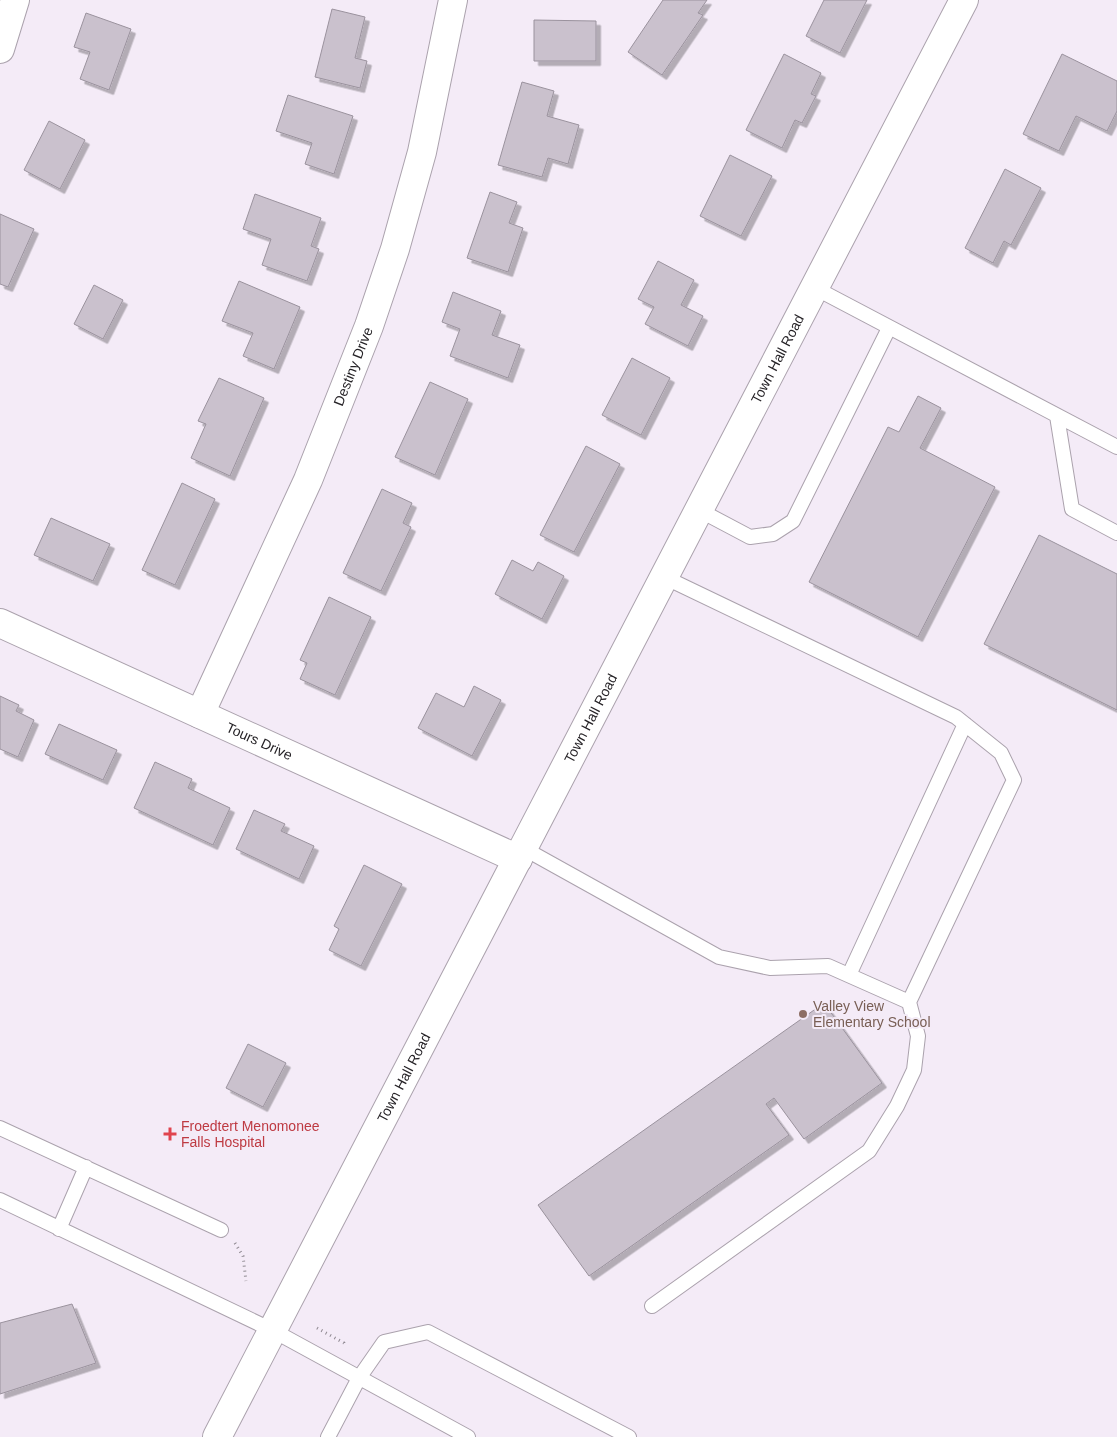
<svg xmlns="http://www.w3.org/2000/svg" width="1117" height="1437" font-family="Arial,sans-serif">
<defs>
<filter id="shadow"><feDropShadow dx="4.5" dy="4.5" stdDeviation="0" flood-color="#0004"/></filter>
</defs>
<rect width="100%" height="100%" fill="#f4ebf7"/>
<path fill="#cac1cd" stroke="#9a929d" filter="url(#shadow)" d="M663 0H707L698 13 703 15 662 75 628 52Z
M824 0H867L840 53 806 36Z
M332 9 365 17 355 58 367 61 360 88 315 77Z
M86 13 131 29 109 90 80 79 90 52 74 47Z
M534 20 596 21V61H534Z
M784 54 821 73 811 94 816 96 802 123 795 120 782 148 746 130Z
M1062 54 1117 81V111L1107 131 1076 116 1059 151 1023 134Z
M522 82 554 91 547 116 579 125 568 164 548 158 542 177 498 165Z
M288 95 353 116 334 174 305 164 312 143 276 131Z
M49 121 85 140 60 189 24 170Z
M730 155 772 176 741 236 700 216Z
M1005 169 1041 188 1011 245 1004 241 993 263 965 248Z
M490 192 517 202 509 223 523 228 508 272 467 258Z
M255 194 321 218 311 246 319 249 307 281 262 265 271 239 243 229Z
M0 214 34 229 8 287 0 284Z
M658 261 694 280 681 305 703 316 688 346 645 324 654 307 638 299Z
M239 281 300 307 274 369 243 356 253 333 222 321Z
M94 285 123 300 103 339 74 324Z
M453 292 501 311 492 335 520 345 508 378 450 356 460 329 442 322Z
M632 358 670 378 641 435 602 415Z
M219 378 264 398 230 476 191 458 206 424 198 421Z
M430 382 468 399 435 475 395 457Z
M918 396 941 408 920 448 995 487 918 637 809 582 888 427 899 432Z
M586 446 620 464 574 552 540 535Z
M182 483 215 499 175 585 142 570Z
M382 489 412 503 403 523 411 527 381 591 343 573Z
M51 518 110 544 93 581 34 555Z
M1039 535 1117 574V710L984 644Z
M512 560 533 571 538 562 564 576 542 619 495 594Z
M329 597 371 617 335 695 300 679 307 663 300 660Z
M474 686 501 700 472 756 418 728 436 693 464 707Z
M0 696 19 705 16 711 34 720 18 757 0 749Z
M59 724 117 750 103 780 45 754Z
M155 762 192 779 188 788 230 808 213 845 134 808Z
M254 810 285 824 281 831 314 846 299 879 236 849Z
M364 865 402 884 361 966 329 950 339 929 334 926Z
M824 1003 882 1083 804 1139 774 1098 766 1104 789 1135 589 1276 538 1205Z
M248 1044 286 1063 263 1107 226 1088Z
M72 1304 96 1363 0 1394V1323Z"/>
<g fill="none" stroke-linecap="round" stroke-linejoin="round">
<defs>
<path id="service" d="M815 288 1117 447
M1057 416 1072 509 1117 533
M699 510 750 537 773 534 793 521 889 328
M523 848 719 957 770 968 828 966 909 1002 1014 780 1001 753 956 717 664 577
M849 975 965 724
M0 1128 221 1230
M0 1200 272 1330 468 1437
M59 1229 86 1167
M652 1306 869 1151 897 1106 914 1070 918 1036 909 1002
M328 1437 359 1378 384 1342 428 1332 629 1437"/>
<g id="minor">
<path d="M0 49 15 0"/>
<path id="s1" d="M0 623 518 859"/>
<path id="s2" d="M200 714 308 480 369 326 395 249 422 152 453 0"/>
<path id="s3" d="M217 1437 964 0"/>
</g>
</defs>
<use href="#service" stroke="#aba2ad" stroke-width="16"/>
<use href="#minor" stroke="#aba2ad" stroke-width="30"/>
<path stroke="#8f8991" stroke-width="3" stroke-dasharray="1 4" stroke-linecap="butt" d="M235 1243 243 1256 246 1281
M317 1328 344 1343 345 1346"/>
<use href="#service" stroke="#fff" stroke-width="14"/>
<use href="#minor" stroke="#fff" stroke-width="28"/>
</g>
<circle fill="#8d6e63" stroke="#f4ebf7" stroke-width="2" cx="803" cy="1014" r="5"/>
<path fill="#e0444e" stroke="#f4ebf7" stroke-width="2" d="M167.5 1126.5h5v5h5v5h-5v5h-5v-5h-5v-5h5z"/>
<g text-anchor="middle" stroke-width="4" stroke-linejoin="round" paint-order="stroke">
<g font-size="14" fill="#262327" stroke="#f4ebf7">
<text dy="5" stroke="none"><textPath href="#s3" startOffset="1215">Town Hall Road</textPath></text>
<text dy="5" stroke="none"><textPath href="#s2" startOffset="380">Destiny Drive</textPath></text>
<text dy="5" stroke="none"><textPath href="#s3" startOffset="810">Town Hall Road</textPath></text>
<text dy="5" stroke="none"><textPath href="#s1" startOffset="285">Tours Drive</textPath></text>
<text dy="5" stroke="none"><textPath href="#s3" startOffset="405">Town Hall Road</textPath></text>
</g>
<g font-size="14" fill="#785e54" stroke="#f4ebf7" text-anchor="start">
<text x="813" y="1011">Valley View<tspan x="813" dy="16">Elementary School</tspan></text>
</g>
<g font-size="14" fill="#be3a42" stroke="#f4ebf7" text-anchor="start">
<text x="181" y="1131">Froedtert Menomonee<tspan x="181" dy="16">Falls Hospital</tspan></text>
</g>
</g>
</svg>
